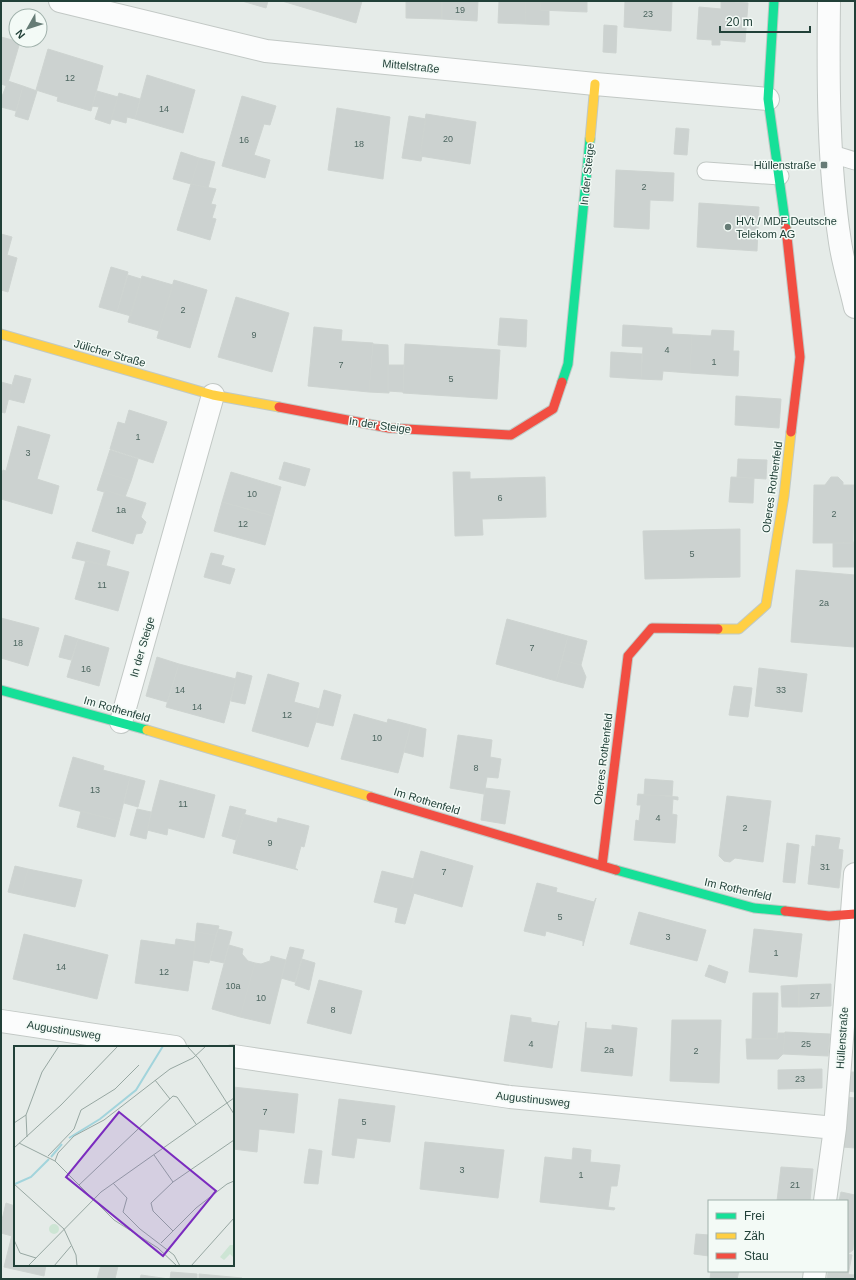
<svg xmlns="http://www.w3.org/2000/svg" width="856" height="1280" font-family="Helvetica,sans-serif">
<rect width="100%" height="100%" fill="#e5ebe8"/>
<path fill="#ccd2d0" stroke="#ced4d1" d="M242 1H268L266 8Z
M282 1H311L309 9Z
M311 1H362L356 23 309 9Z
M406 1H442V19L406 18Z
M442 1H478L477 21 442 19Z
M499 1H526L525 24 498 23Z
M526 1H541L540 10 549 11V25L525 24Z
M541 1H587V12L540 10Z
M625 1H672L671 31 624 27Z
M721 1 748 3 745 42 720 40V45H712V40L697 39 699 7 721 9Z
M604 25 617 26 616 53 603 52Z
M1 37 20 42 7 86 1 84Z
M48 49 103 66 91 111 57 101 58 97 36 90Z
M147 75 195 90 183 133 135 119Z
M8 81 23 86 16 111 1 107V99Z
M23 86 37 91 28 120 15 116Z
M97 91 118 97 110 124 95 119 99 107 92 106Z
M119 93 140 99 135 119 127 117 126 123 111 119Z
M242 96 276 106 270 125 264 124 254 155 270 160 265 178 222 166Z
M337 108 390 117 383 179 328 170Z
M426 114 476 122 470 164 420 156Z
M409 116 426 119 420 156H422L421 161 402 158Z
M676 128 689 129 687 155 674 154Z
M181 152 199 158 191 184 173 179Z
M199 158 215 162 208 188 191 184Z
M616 170 674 173 673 201 650 200 649 229 614 227Z
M191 184 216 189 211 204 216 205 212 218 216 219 210 240 177 230Z
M699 203 759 207 757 251 697 247Z
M1 234 12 237 7 255 17 258 8 292 1 290Z
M111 267 128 272 117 312 99 307Z
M128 275 141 279 131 316 117 312Z
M142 276 173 285 159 331 128 322Z
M174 280 207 290 190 348 157 338Z
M236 297 289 313 272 372 218 357Z
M500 318 527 320 526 347 498 345Z
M623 325 672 328V334L692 335 690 373 663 371 662 380 641 379 643 347 622 346Z
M314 327 342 330 341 341 373 343 369 392 308 386Z
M712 330 734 331 733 351H739L738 376 690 373 692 335 711 336Z
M373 344 388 345 389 393 369 392Z
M405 344 500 350 497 399 403 393Z
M611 352 642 354 641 379 610 377Z
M388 365H404L403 392 388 391Z
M15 375 31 379 24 403 8 399Z
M1 382 12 385 5 413 1 412Z
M736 396 781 399 779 428 735 425Z
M129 410 167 422 153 463 110 449 118 422 125 424Z
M18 426 50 435 37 479 59 486 52 514 1 499V477L3 470 6 471Z
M110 450 138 459 131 481 103 472Z
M738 459 767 460 766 479 737 477Z
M284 462 310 469 305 486 279 479Z
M103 472 131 481 125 497 105 490 104 492 97 490Z
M231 472 281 487 273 516 222 502Z
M453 472H470V479L545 477 546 517 482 519 483 535 455 536Z
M731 477 754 478 753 503 729 502Z
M831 477H838L843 482V485H854L853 543H813L814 485H825Z
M105 490 146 503 141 517 146 522 142 533 136 534 133 544 92 531Z
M222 502 273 516 265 545 214 531Z
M740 529V577L645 579 643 531Z
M77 542 110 551 106 566 72 558Z
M854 542 855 567H833V543Z
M211 553 224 556 221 565 235 569 230 584 204 577Z
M86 560 129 572 118 611 75 599Z
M796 570 855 575 854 647 791 642Z
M1 618 39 628 28 666 1 658Z
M507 619 568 636 556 681 496 664Z
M65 635 78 639 71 660 59 657Z
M568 636 587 641 581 665 562 660Z
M78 639 109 648 99 686 67 677Z
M157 657 179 664 167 702 146 696Z
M562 660 581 665 586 677 583 688 556 681Z
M179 664 236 679 224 723 166 707Z
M759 668 807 674 802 712 755 706Z
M237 672 252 676 245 704 231 701Z
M268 674 299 683 294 702 320 709 308 747 252 731Z
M734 686 752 688 748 717 729 715Z
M324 690 341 695 333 726 316 722Z
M354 714 387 723 388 719 411 725 398 773 341 759Z
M411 725 426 729 423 757 404 752Z
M458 735 492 740 490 757 501 759 498 778 487 777 484 794 450 788Z
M73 757 104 766 103 770 130 777 119 821 59 806Z
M130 777 145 781 138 807 124 803Z
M645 779 673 781 672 796 644 795Z
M160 780 215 795 204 838 168 828 167 835 147 830Z
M485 788 510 791 505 824 481 820Z
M638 794 678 797V800L673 799 672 814 677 815 675 843 634 840 636 820 639 821 641 805H637Z
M727 796 771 801 763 862 735 858 730 862 724 861 719 856Z
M230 806 246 810 236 840 222 836Z
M137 809 151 812 146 839 130 835Z
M81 811 119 821 115 837 77 827Z
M243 814 277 823 278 818 309 826 304 847 301 846 295 868 298 870 233 853Z
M816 835 840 838 838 849 843 850 839 888 808 884 812 846 815 847Z
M787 843 799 845 795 883 783 882Z
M421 851 473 866 462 907 410 892Z
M15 866 28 869 21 895 8 892Z
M28 869 82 880 75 907 21 895Z
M382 871 414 879 410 892 414 893 405 924 395 922 398 908 374 902Z
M537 883 557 888 556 892 594 902 596 898 583 946V941L546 931 545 936 524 931Z
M639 912 706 930 697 961 630 944Z
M197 923 219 926 216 935 196 932Z
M218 929 232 932 224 963 210 960Z
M754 929 802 934 797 977 749 972Z
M196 932 216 935 209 963 193 960Z
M24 934 108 955 97 999 13 979Z
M176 939 196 942 188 991 135 983 141 940 175 945Z
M229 945 243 949 242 954 248 961 255 963 240 1017 212 1009Z
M290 947 304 950 295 982 281 978Z
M271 956 286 960 270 1024 240 1017 255 963 261 964 270 961Z
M302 959 315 963 309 990 295 985Z
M709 965 728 972 725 983 705 976Z
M319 980 362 991 351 1034 307 1023Z
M831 984V1006L799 1007V985Z
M799 985V1007H782L781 986Z
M753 993H778L777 1039H752Z
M511 1015 531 1018V1022L557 1026 559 1021 552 1068 504 1061Z
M672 1020H721L719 1083 670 1081Z
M586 1022V1028L612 1030V1025L637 1028 632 1076 581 1071Z
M785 1032 830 1034 828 1056 783 1054Z
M778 1033H785L783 1054 778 1059H747L746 1039H777Z
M822 1069V1088L778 1089V1070Z
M849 1072H855V1092L848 1091Z
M233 1087 298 1094 294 1133 259 1129 257 1152 233 1149Z
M847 1097 855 1098V1148L842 1147Z
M339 1099 395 1106 390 1142 357 1138 354 1158 332 1155Z
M425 1142 504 1150 498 1198 420 1189Z
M573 1148 591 1150 590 1162 620 1165 617 1186H611L608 1207 615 1208 614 1210 540 1202 545 1157 572 1160Z
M309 1149 322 1151 318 1184 304 1183Z
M781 1167 813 1169 810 1201H777Z
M841 1192 855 1195V1223L847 1220V1201H839Z
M6 1203 15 1206V1223L12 1236 1 1233V1224Z
M847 1220 855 1223 853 1250 848 1254Z
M15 1223V1265H46L44 1276 4 1267Z
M696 1234 709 1235V1256L694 1254Z
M847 1254 852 1255 848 1275 828 1273V1271H847Z
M101 1265 118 1266 115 1279H97Z
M711 1271H739L737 1279H710Z
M171 1272 197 1274V1279H170Z
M828 1273 855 1275V1279H827Z
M199 1274 242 1278V1279H199Z
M141 1275 169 1279H140Z"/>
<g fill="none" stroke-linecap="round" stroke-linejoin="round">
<defs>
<path id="lane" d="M832 154 855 161
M706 171 780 176"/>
<path id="street" d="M60 1 266 51 595 84 768 99
M829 1C828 80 828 163 840 242 843 263 850 285 855 307
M121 722 213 395
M1 1021 175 1047
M233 1056 510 1097 835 1128
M825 1201 835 1128 855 874
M814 1279 815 1271"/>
<path id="fast" d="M774 1 768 99 786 228
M562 382 568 364 590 139
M1 690 147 730
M616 870 754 908 785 911"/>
<path id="slow" d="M590 139 595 84
M1 334 213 395 279 407
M718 629H739L766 605 784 496 791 432
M147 730 371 797"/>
<path id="jam" d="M786 228 800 357 791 432
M279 407 389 428 511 435 553 409 562 382
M371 797 616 870
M602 866 628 656 652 628 718 629
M785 911 829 916 855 914"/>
</defs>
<use href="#lane" stroke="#c2c8c5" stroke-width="19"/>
<use href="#street" stroke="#c2c8c5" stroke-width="24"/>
<use href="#fast" stroke="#c0c9c5" stroke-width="11"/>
<use href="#slow" stroke="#c0c9c5" stroke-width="11"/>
<use href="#jam" stroke="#c0c9c5" stroke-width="11"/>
<use href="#lane" stroke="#fbfcfc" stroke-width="17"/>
<use href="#street" stroke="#fbfcfc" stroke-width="22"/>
<use href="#fast" stroke="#16e098" stroke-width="9"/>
<use href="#slow" stroke="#ffcf43" stroke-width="9"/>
<use href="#jam" stroke="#f24e42" stroke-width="9"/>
</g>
<g fill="#667c76" stroke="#f3faf6" stroke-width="1.5">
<rect x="820" y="161" width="8" height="8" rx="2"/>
<circle cx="728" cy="227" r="4"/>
</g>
<g text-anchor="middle" stroke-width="3" stroke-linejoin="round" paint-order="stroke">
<g font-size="9" fill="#4c655f">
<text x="460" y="13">19</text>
<text x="648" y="17">23</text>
<text x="70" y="81">12</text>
<text x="164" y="112">14</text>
<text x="448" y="142">20</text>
<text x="244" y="143">16</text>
<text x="359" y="147">18</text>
<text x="644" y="190">2</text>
<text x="183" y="313">2</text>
<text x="254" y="338">9</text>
<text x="667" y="353">4</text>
<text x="714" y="365">1</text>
<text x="341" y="368">7</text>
<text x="451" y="382">5</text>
<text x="138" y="440">1</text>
<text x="28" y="456">3</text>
<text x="252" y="497">10</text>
<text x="500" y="501">6</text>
<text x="121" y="513">1a</text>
<text x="834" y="517">2</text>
<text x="243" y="527">12</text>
<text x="692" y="557">5</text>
<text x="102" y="588">11</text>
<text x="824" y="606">2a</text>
<text x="18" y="646">18</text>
<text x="532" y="651">7</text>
<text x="86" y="672">16</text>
<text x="180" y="693">14</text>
<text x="781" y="693">33</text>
<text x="197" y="710">14</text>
<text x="287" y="718">12</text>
<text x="377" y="741">10</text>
<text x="476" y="771">8</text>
<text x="95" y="793">13</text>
<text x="183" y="807">11</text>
<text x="658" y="821">4</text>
<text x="745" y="831">2</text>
<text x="270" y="846">9</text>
<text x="825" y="870">31</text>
<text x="444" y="875">7</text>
<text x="560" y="920">5</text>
<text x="668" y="940">3</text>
<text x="776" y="956">1</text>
<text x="61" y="970">14</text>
<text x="164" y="975">12</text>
<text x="233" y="989">10a</text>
<text x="815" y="999">27</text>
<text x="261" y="1001">10</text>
<text x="333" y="1013">8</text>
<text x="531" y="1047">4</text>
<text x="806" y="1047">25</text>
<text x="609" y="1053">2a</text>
<text x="696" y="1054">2</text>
<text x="800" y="1082">23</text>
<text x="265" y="1115">7</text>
<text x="364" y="1125">5</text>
<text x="462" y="1173">3</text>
<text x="581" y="1178">1</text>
<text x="795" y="1188">21</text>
</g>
<g font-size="11" fill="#214038" stroke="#f3faf6">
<text transform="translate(411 66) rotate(6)" y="4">Mittelstraße</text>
<text transform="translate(587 174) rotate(-84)" y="4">In der Steige</text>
<text transform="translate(110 353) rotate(16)" y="4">Jülicher Straße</text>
<text transform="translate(380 425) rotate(8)" y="4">In der Steige</text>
<text transform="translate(772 487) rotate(-82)" y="4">Oberes Rothenfeld</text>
<text transform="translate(142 647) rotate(-74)" y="4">In der Steige</text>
<text transform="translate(117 709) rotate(16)" y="4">Im Rothenfeld</text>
<text transform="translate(603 759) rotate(-83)" y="4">Oberes Rothenfeld</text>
<text transform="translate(427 801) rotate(17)" y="4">Im Rothenfeld</text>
<text transform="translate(738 889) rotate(13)" y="4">Im Rothenfeld</text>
<text transform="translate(64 1030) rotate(9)" y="4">Augustinusweg</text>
<text transform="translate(842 1038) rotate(-86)" y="4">Hüllenstraße</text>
<text transform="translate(533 1099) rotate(6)" y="4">Augustinusweg</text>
</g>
<g font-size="11" fill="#214038" stroke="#f3faf6" text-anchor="end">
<text x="816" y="169">Hüllenstraße</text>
<text x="736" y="225" text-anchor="start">HVt / MDF Deutsche<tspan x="736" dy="13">Telekom AG</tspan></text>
</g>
</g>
<g transform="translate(14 1046)">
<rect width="220" height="220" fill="#e5ebe8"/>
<path d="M35 183a5 5 0 1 1 10 0a5 5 0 1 1-10 0ZM216 199H220V212L216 208 210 214 206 211Z" fill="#cde5d4"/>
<path fill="none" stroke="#a2d4dc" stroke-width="2" d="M55 92 86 73 122 44 149 0M37 111 48 98M1 138 17 131 35 113"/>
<path fill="none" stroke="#97a7a2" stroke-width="1" d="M173 0 185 13 220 68M141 34 156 53M0 77 12 69M13 91 12 69 28 26 45 0M5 97 41 115 100 174 144 202 163 220M0 102 47 59 104 0M140 109 159 136M34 110 60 83 67 64 101 43 125 19M41 115 44 107 60 90 90 74 156 23 179 12 192 0M99 137 113 152 109 166 126 183 160 209 166 220M0 138 50 183 62 209 63 220M65 139 159 50 163 51 182 78M159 185 139 165 137 157 159 136 220 94M0 194 6 207 22 212M147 197 182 162 213 138 220 135M14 220 87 146 220 52M40 220 57 200M177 220 220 172"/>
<path fill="#7b2cbf" fill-opacity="0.15" stroke="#7b2cbf" stroke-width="2" d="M105 66 202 145 149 210 52 131Z"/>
<rect width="220" height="220" fill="none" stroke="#214038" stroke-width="2"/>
</g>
<rect width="856" height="1280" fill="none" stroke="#214038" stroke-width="4"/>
<rect x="708" y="1200" width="140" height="72" fill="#f3faf6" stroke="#9fb0aa"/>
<rect x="716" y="1213" width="20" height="6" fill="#16e098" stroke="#9fb0aa"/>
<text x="744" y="1220" font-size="12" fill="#214038">Frei</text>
<rect x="716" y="1233" width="20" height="6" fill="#ffcf43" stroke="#9fb0aa"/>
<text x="744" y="1240" font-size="12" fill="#214038">Zäh</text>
<rect x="716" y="1253" width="20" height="6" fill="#f24e42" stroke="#9fb0aa"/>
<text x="744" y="1260" font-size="12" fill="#214038">Stau</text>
<g transform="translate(28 28) rotate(231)"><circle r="19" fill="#f3faf6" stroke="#9fb0aa"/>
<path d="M0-3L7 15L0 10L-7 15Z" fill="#667c76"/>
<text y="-6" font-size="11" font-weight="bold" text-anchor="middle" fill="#214038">N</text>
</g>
<path d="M720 26v6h90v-6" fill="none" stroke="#214038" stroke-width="2"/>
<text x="726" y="26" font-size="12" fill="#214038" stroke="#f3faf6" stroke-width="3" paint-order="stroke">20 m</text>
</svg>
